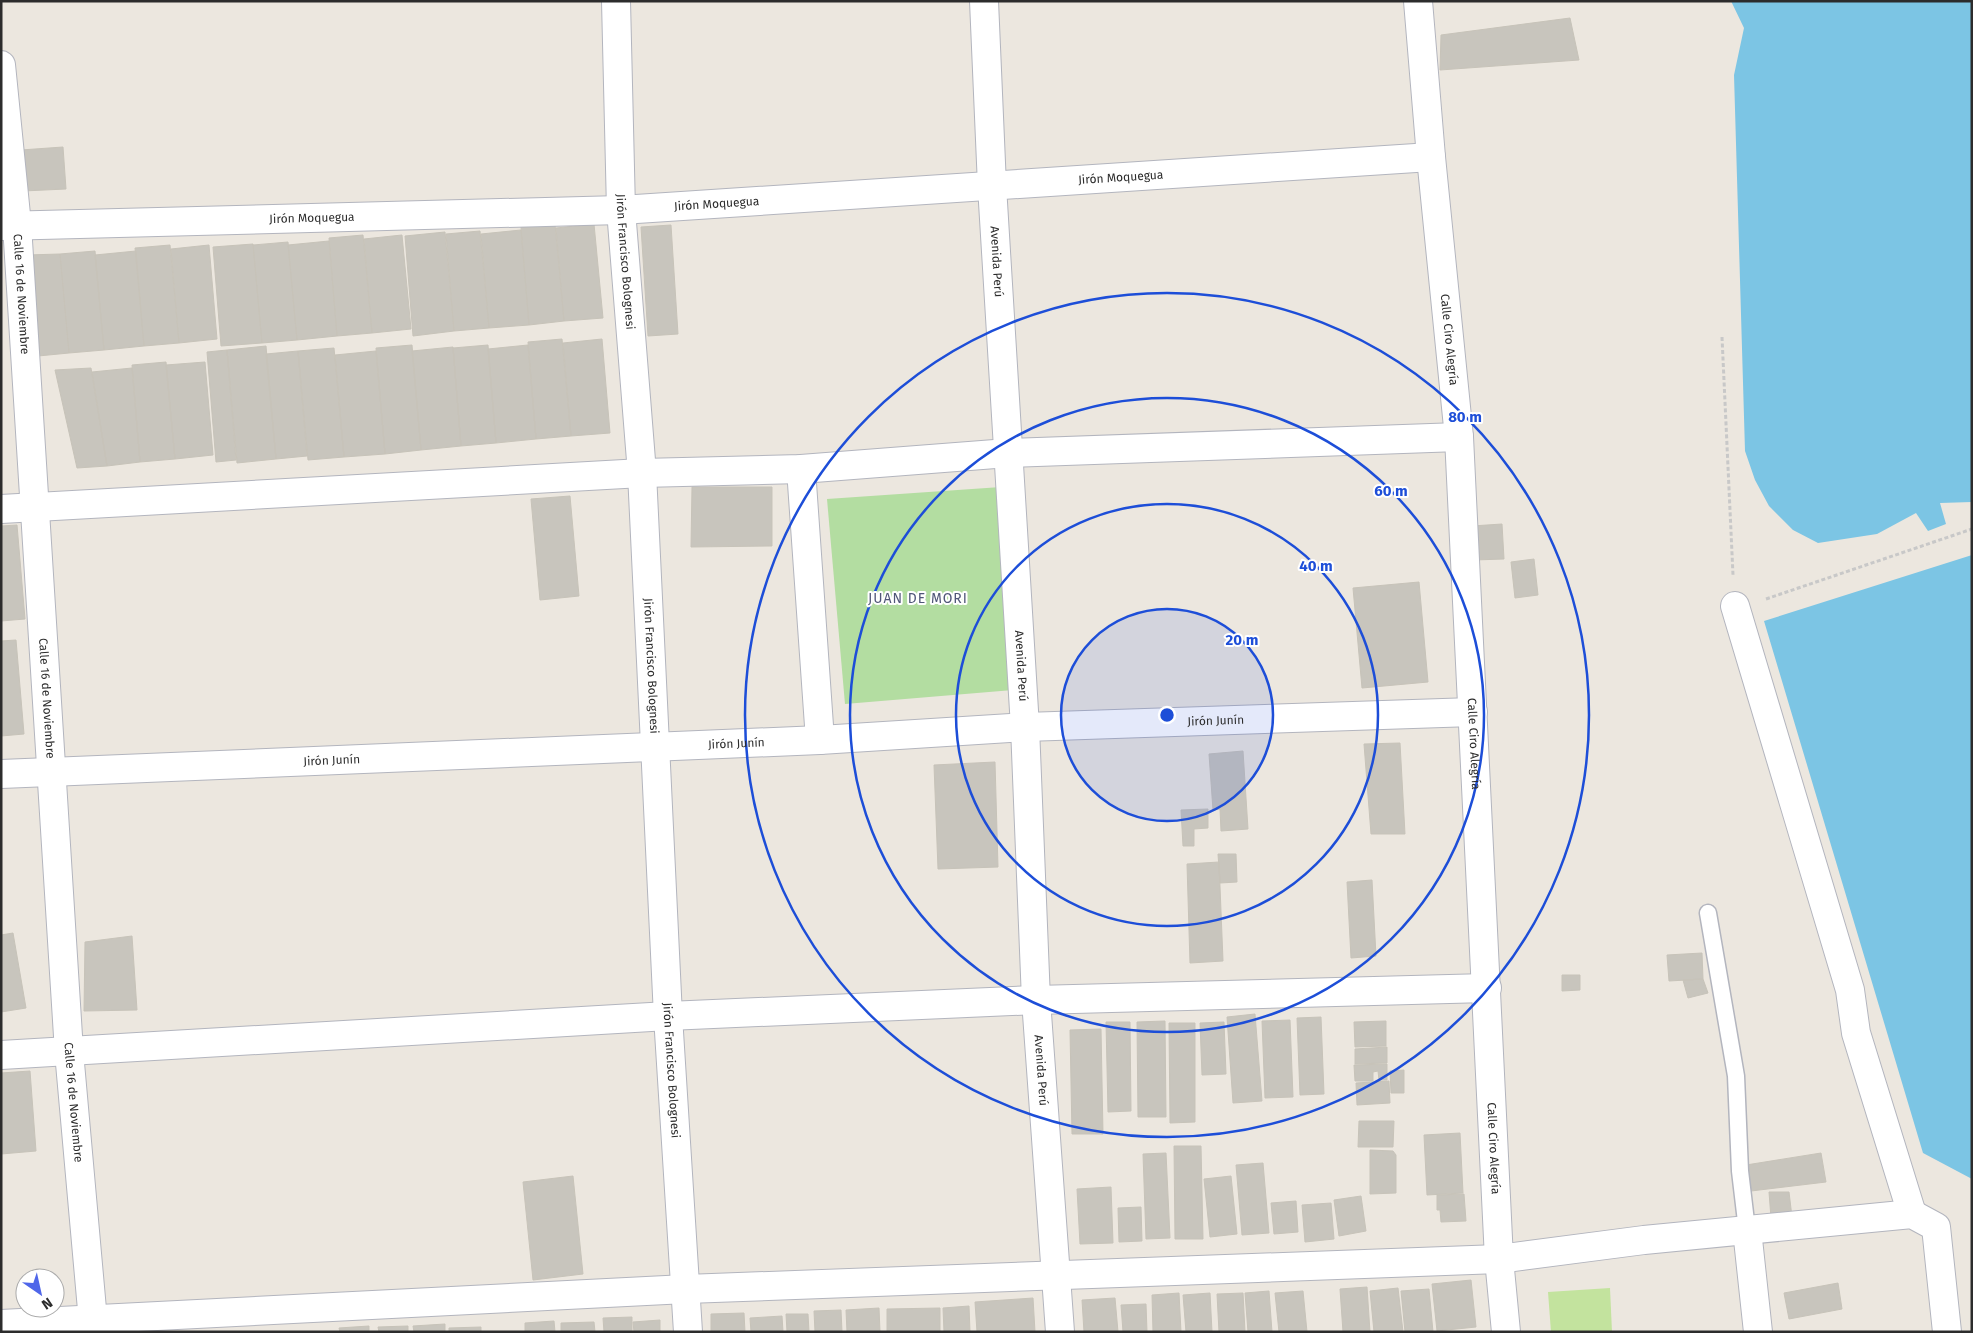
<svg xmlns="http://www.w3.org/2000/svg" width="1973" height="1333" font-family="'Fira Sans',sans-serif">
<rect width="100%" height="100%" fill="#ece7df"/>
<path fill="#b3dda1" d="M1001 487 1013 690 845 704 827 499Z"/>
<path fill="#c3e39e" d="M1610 1288 1612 1332H1551L1548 1292Z"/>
<path fill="#7cc5e4" d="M1731 1H1972V502L1940 503 1946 524 1928 531 1916 513 1877 534 1818 543 1793 530 1769 506 1755 480 1745 451 1734 75 1744 28Z
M1972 555V1179L1923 1153 1764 621Z"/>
<path fill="#c8c5bd" stroke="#c7c3b9" d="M1570 18 1579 60 1440 70 1441 35Z
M63 147 66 189 23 191 21 150Z
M555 224 564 321 529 325 521 227Z
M594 224 603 318 564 321 556 228Z
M671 225 678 334 648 336 641 227Z
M521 230 529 325 489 328 481 234Z
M480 231 489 328 454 331 446 234Z
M445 232 454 331 413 336 405 236Z
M363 235 372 333 337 336 329 238Z
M402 235 411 329 372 333 364 239Z
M329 241 337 336 297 340 288 245Z
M288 242 297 340 262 343 253 245Z
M253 244 262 343 221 346 213 247Z
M170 245 179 343 144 346 135 248Z
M209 245 217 339 179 343 171 249Z
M95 251 104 350 69 353 60 254Z
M136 251 144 346 104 350 95 255Z
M60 254 69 353 38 356 27 255Z
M562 339 571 436 536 439 528 342Z
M602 339 610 433 571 436 563 343Z
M412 345 421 450 385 454 376 348Z
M488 345 496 443 461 446 453 348Z
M528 345 536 439 496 443 488 349Z
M266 346 276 459 237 463 227 350Z
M453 347 461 446 421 450 412 351Z
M334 348 344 457 308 460 298 351Z
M227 350 236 460 216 462 207 352Z
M298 351 307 456 276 459 266 354Z
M376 351 385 454 344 457 335 355Z
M166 362 175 459 140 462 132 365Z
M205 362 213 455 175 459 166 365Z
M91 368 107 466 77 468 55 370Z
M132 368 140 462 107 466 92 372Z
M692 487H772V546L691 547Z
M570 496 579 596 540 600 531 499Z
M1502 524 1504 559 1474 560 1472 526Z
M17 525 25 619 1 621V526Z
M1534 559 1538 595 1515 598 1511 562Z
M1419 582 1428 682 1362 688 1353 588Z
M16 640 24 734 1 736V641Z
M1400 743 1405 834H1371L1364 744Z
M1243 751 1248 829 1221 831 1220 809 1213 810 1209 754Z
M995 762 998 867 938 869 934 765Z
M1208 809V828L1194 829V846H1183L1181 810Z
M1218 854H1236L1237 882 1220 883Z
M1219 862 1223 961 1190 963 1187 864Z
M1372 880 1376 956 1351 958 1347 882Z
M13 933 26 1008 1 1012V935Z
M132 936 137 1010 84 1011 85 942Z
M1702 953 1703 979 1669 981 1667 955Z
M1562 975H1580V990L1562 991Z
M1703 979 1708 993 1688 998 1683 980Z
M1255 1014 1262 1101 1233 1103 1227 1017Z
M1321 1017 1324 1094 1300 1095 1297 1018Z
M1290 1020 1293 1097 1265 1098 1262 1021Z
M1165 1021 1166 1117H1138L1137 1022Z
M1386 1021V1046L1355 1047 1354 1022Z
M1106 1022H1130L1131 1111 1108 1112Z
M1224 1022 1226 1074 1202 1075 1200 1023Z
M1169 1023H1195V1122L1170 1123Z
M1101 1029 1103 1134H1072L1070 1030Z
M1387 1047V1063L1355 1064V1049Z
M1387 1064V1080H1379L1378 1071 1373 1072V1081H1355L1354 1065Z
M1404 1070V1093H1391L1390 1071Z
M30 1071 36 1151 1 1154V1073Z
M1389 1081 1390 1103 1357 1105 1356 1083Z
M1359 1121H1394L1393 1147H1358Z
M1460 1133 1463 1193 1427 1195 1424 1135Z
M1174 1146H1201L1203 1239H1175Z
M1370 1150 1393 1151 1396 1155V1193L1370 1194Z
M1166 1153 1170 1238 1146 1239 1143 1154Z
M1821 1153 1826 1182 1751 1191 1746 1165Z
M1263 1163 1269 1233 1242 1235 1236 1165Z
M573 1176 583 1274 533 1280 523 1182Z
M1231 1176 1237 1234 1210 1237 1204 1179Z
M1111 1187 1113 1243 1080 1244 1077 1189Z
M1769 1192H1789L1792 1217 1771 1218Z
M1464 1194 1466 1221 1441 1222 1440 1210H1437V1195Z
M1361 1196 1366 1231 1339 1236 1334 1200Z
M1296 1201 1298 1232 1274 1234 1271 1203Z
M1331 1203 1334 1239 1305 1242 1302 1205Z
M1141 1207 1142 1241 1119 1242 1118 1208Z
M1471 1280 1476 1327 1437 1331 1432 1284Z
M1838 1283 1842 1309 1789 1319 1784 1293Z
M1367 1287 1370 1332H1343L1340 1289Z
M1398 1288 1403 1332H1374L1370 1291Z
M1429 1289 1433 1332H1405L1401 1291Z
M1269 1291 1272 1332H1248L1245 1293Z
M1303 1291 1307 1332H1279L1275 1293Z
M1179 1293 1181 1332H1153L1152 1295Z
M1210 1293 1212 1332H1186L1183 1295Z
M1243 1293 1245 1332H1219L1217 1294Z
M1033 1298 1035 1332H977L975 1302Z
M1115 1298 1118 1332H1084L1082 1300Z
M1146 1304 1147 1332H1123L1121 1305Z
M969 1306 970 1332H944L943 1308Z
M879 1308 880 1332H847L846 1310Z
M940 1308V1332H887V1309Z
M841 1310 842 1332H815L814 1311Z
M744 1313 745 1332H711V1314Z
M786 1314H808L809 1332H787Z
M782 1316 783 1332H751L750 1318Z
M632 1317V1332H604L603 1318Z
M660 1320V1332H634L633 1322Z
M554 1321 555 1332H525V1323Z
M594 1322 595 1332H561V1323Z
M445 1324V1332H414L413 1326Z
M369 1326V1332H340L339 1328Z
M408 1326V1332H379L378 1327Z
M481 1327V1332H449V1328Z"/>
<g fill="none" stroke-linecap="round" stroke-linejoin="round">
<defs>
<path id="service" d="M1708 913 1736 1076 1740 1171 1747 1230"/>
<g id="minor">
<path id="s1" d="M616 1 621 210 642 473 668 1016 688 1332"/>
<path id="s2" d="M984 1 992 186 1025 727 1036 1000 1060 1332"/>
<path id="s3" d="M1418 1 1431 157 1459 437 1499 1259 1506 1332"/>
<path id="s4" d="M1 65 17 225 69 1052 94 1332"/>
<path id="s5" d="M1 226 621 210 1431 157"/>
<path d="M801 469 820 740"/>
<path d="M1 509 642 473 801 469 1008 453 1459 437"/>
<path d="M1735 606 1850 990 1856 1033 1912 1214"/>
<path id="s6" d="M1 774 820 740 1025 727 1473 712"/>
<path d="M1 1055 668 1016 1036 1000 1487 988"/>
<path d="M1747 1230 1758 1332"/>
<path d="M1 1324 686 1289 1499 1259 1644 1240 1912 1214 1936 1227 1947 1332"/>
</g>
</defs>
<use href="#service" stroke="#b3b5be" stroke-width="19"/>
<use href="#minor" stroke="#b3b5be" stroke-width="30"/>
<path stroke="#c8c8c8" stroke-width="3" stroke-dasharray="4 2.5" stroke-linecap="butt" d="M1722 337 1733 575
M1766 599 1972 529"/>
<use href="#service" stroke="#fff" stroke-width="16"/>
<use href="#minor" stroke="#fff" stroke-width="28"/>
</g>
<circle cx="1167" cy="715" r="106" fill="#1d4ed8" fill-opacity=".12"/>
<g fill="none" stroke="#1d4ed8" stroke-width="2.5">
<circle cx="1167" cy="715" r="106"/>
<circle cx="1167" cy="715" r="211"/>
<circle cx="1167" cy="715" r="317"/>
<circle cx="1167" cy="715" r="422"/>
</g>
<g text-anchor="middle" stroke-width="4" stroke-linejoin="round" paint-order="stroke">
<g font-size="12" fill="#2c2c2c" stroke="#fff">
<text dy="4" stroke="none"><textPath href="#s5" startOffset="1121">Jirón Moquegua</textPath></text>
<text dy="4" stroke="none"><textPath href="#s5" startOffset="716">Jirón Moquegua</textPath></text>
<text dy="4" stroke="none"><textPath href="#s5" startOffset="311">Jirón Moquegua</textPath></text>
<text dy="4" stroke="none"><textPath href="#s1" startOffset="261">Jirón Francisco Bolognesi</textPath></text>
<text dy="4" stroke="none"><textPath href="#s2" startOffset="261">Avenida Perú</textPath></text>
<text dy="4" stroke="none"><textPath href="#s4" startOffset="230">Calle 16 de Noviembre</textPath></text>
<text dy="4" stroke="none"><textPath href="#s3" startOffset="340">Calle Ciro Alegría</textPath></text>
<text dy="4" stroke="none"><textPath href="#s1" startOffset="666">Jirón Francisco Bolognesi</textPath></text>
<text dy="4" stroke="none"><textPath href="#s2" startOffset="666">Avenida Perú</textPath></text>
<text dy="4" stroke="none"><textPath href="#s4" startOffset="635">Calle 16 de Noviembre</textPath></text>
<text dy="4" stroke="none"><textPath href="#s6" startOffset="1216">Jirón Junín</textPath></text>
<text dy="4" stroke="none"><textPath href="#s6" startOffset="736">Jirón Junín</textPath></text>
<text dy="4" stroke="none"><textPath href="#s3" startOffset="745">Calle Ciro Alegría</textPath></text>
<text dy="4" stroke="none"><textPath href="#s6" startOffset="331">Jirón Junín</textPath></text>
<text dy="4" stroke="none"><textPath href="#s1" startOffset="1071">Jirón Francisco Bolognesi</textPath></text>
<text dy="4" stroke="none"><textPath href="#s2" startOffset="1071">Avenida Perú</textPath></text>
<text dy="4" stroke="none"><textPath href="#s4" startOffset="1040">Calle 16 de Noviembre</textPath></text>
<text dy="4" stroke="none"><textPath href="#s3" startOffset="1150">Calle Ciro Alegría</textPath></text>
</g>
<g font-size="14" letter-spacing="1" fill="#505678" stroke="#fff">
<text x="918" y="603">JUAN DE MORI</text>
</g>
</g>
<circle cx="1167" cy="715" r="8" fill="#1d4ed8" stroke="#fff" stroke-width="2.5"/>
<g font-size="15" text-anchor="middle" font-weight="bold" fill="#1d4ed8" stroke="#fff" stroke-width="4" stroke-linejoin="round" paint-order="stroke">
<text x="1465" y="422">80 m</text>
<text x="1391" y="496">60 m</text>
<text x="1316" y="571">40 m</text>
<text x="1242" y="645">20 m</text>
</g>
<rect width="1973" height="1333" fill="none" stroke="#2c2c2c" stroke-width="5"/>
<g transform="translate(40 1293) rotate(146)"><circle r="24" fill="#ffffff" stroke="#ababab"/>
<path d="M0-4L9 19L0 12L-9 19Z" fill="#4f66e9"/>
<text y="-8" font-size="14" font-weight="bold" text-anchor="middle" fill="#2c2c2c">N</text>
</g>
</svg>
